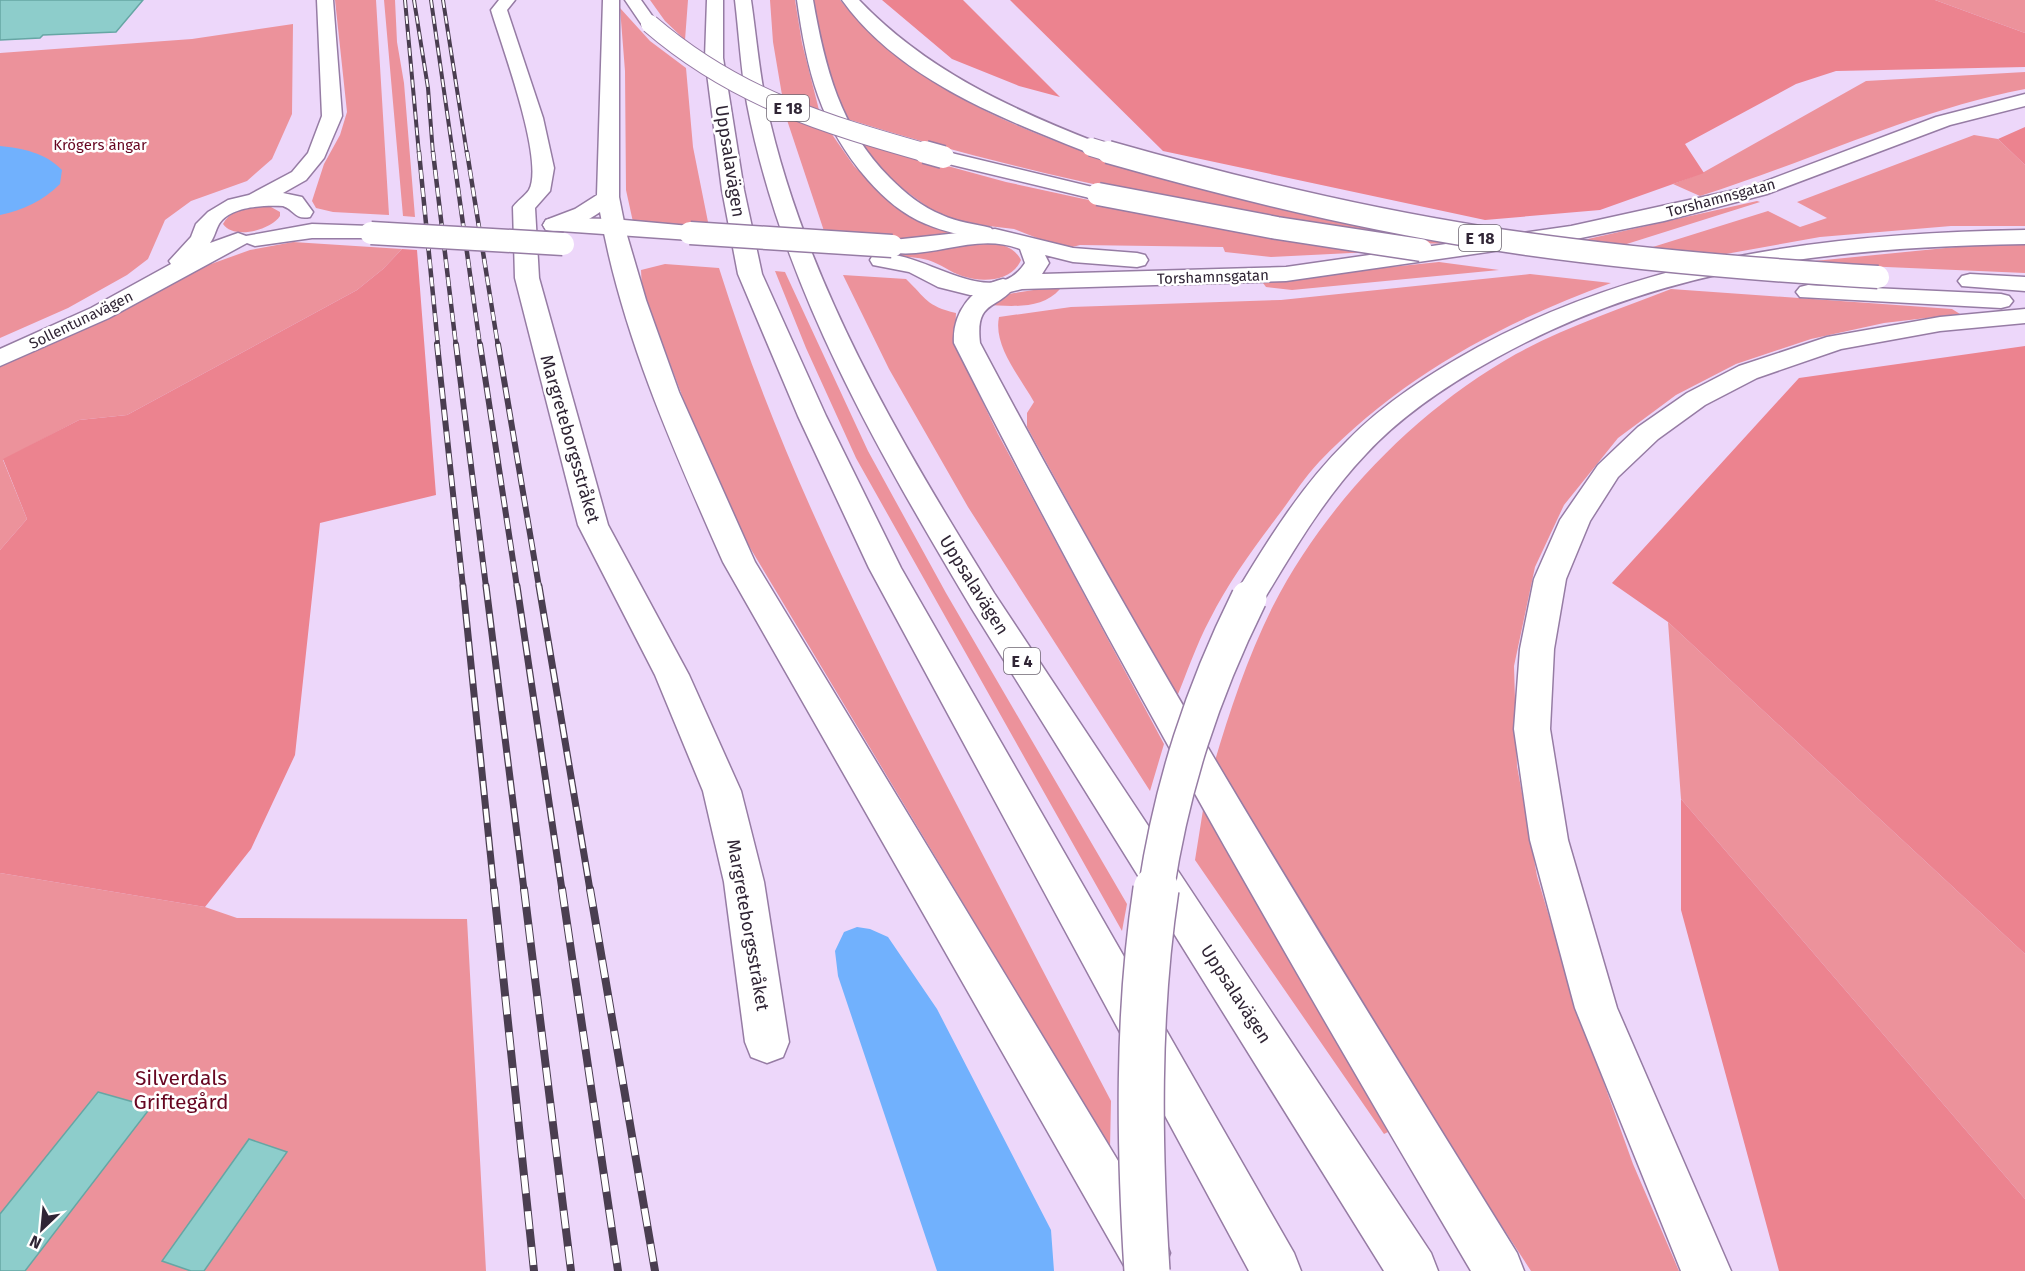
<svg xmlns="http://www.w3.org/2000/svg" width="2025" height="1271" font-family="'Fira Sans',sans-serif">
<rect width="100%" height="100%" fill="#edd7fa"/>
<path fill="#ec929b" d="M335 0H376L389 215 333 212 316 208 312 201 324 164 340 135 347 112Z
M384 0H395L397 42 404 83 415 217 403 216Z
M650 0H688L685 40 665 21Z
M770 0H795L802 43 819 110 782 95 773 42Z
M813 0H840C904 77 991 119 1084 151L1456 242C1403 249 1333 231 1281 221 1133 195 987 163 844 118L822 56Z
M1918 0H2025V33L1935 0Z
M620 8 650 41 686 68 693 147 709 227 633 222 626 190 625 71Z
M293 24 292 114 272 159 247 181 191 201 165 220 148 259 127 275 68 308 0 338V53L192 39Z
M2025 72V89C1912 111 1809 162 1700 196L1673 184 1704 172 1866 81Z
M786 117 831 133 854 166 880 191 952 232 910 239 825 234Z
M1974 135 1998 139 2025 165V226H1951L1820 237 1709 257 1640 251 1768 211 1800 227 1827 218 1797 202Z
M856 141 1006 182 1084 199 1371 252 1271 257 1225 252 1223 247 1080 245 1065 249 1014 229 972 224 937 214 895 183Z
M1757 201 1760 202 1614 248 1570 243Z
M271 207 280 212V216C271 230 234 240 223 224 231 208 255 206 271 207Z
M293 242 402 249 383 269 357 290 127 415 79 420 3 460 27 519 0 550V365L88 327 200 268 250 250Z
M985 242C1000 244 1014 246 1021 260 1012 282 982 283 962 276 950 272 941 264 928 260 917 257 906 257 895 256L896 253 948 249Z
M1976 245H2025V273L1794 263Z
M1439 262 1499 270 1292 290 1266 287 1263 283 1284 278Z
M665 264 719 268C778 456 866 631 957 805 1008 903 1059 1002 1111 1101L1110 1148 743 536 694 427 642 290 641 270Z
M775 271 785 272 868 451 946 593 1127 904 1122 931 856 458 806 348Z
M1530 274 1611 283C1501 323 1400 377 1319 462 1303 479 1291 499 1277 517 1253 549 1228 583 1210 619 1196 645 1187 673 1176 699L1027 427V413L1034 402C1020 377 993 346 999 317L1071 307 1281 300Z
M843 275 906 279C926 298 926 306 956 313L955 332 959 353 998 434 1164 744 1150 791 968 507 889 369Z
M1059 286 1060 289C1042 310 1011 306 986 305L1008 294Z
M1671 289 1952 309 1960 314 1884 323 1811 339 1736 364 1676 395 1618 438 1564 505 1535 567 1514 666 1517 766 1537 876 1573 997 1633 1164 1679 1271H1531L1458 1159 1214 764C1230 710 1248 656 1273 606 1326 503 1415 411 1516 354 1565 327 1620 309 1671 289Z
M1668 622 2025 954V1199L1681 799Z
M1203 810 1388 1132 1384 1134 1195 860Z
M0 873 205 907 237 918 467 919 486 1271H0Z"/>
<path fill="#ec838f" d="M882 0H963L1060 97 1019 86 952 59Z
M1010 0H1935L2025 33V67L1836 71 1796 84 1685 144 1704 173 1600 210 1485 220 1163 151Z
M2025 127V165L1998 139Z
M402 249 417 250 436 495 320 523 295 755 251 849 205 907 0 873V550L27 519 3 459 79 420 127 415 357 290 383 269Z
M2025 346V954L1668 622 1612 583 1799 378Z
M1681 799 2025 1199V1271H1779L1681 910Z"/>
<path fill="#71b1fd" d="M0 146C22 148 46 153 62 170L60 184C43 201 23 210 0 215Z
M857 927 870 929 888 937 937 1009 1051 1230 1054 1271H937L838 976 835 951 844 932Z"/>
<path fill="#8dcdcb" stroke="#66a6a4" stroke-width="1.5" d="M0 0H143L116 32 43 35 40 38 0 40Z
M98 1092 151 1107 25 1271H0V1214Z
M249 1139 287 1152 204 1271H191L162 1261Z"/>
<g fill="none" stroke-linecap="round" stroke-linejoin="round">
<defs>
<path id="minor" d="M317 0H333L342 116 324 158 306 180 283 193 302 197 313 212 310 217C294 220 295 210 283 206 264 205 228 206 218 226 215 232 214 238 210 243L238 233 246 236 312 224 371 226 379 228 382 233 379 238H312L255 246 247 243 109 318 0 366V349L91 308 171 264 169 261 191 237 196 224 208 212 228 200 249 195 292 172 308 153 322 116Z
M499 0H515L507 10 543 118 554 168 550 191 535 208 539 278 608 525 689 675 741 791 764 882 789 1042 783 1057 767 1063 751 1057 745 1042 724 882 703 791 655 675 578 525 515 278 513 207C517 201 525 196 529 190 545 161 501 44 491 10Z
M2025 94V106L1950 125 1767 194 1664 221 1571 240 1286 281 1022 289 997 295H970L938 287 909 272 873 265 870 260 873 255C918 244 991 316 1025 263L1020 249C974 231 930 262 884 251L881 246 884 241 995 229 1073 248 1137 253 1145 255 1148 260 1145 265 1137 267 1073 262 1045 255 1049 263 1042 274 1286 267 1571 226 1753 186 1936 117Z
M554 218 613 219 690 226 698 228 701 233 698 238 690 240 546 230 543 225 546 220Z"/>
<path id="highway" d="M603 0H619V197L626 232 646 300 679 392 755 562 1163 1235 1170 1253 1163 1271H1127L723 562C674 451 621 333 600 212 586 222 563 234 546 230L543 225 546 220 575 209 597 195Z
M625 0H641L658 24 656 28H644Z
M707 0H723V58L744 190 762 274 826 416 901 568 1294 1253 1301 1271H1249L869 568 798 416 738 274 722 190 705 58Z
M735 0H751C756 34 759 70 766 104 804 281 900 441 994 593L1431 1253 1438 1271H1384L972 609C878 451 782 287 747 104 741 70 739 34 735 0Z
M797 0H813C825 68 840 128 890 178 905 193 922 207 942 215 957 222 975 224 991 228L994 233 991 238 983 240C964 235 944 232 926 224 903 215 884 198 868 180 820 125 807 71 797 0Z
M842 0H859C926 70 1009 108 1098 143L1101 147 1098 151H1084C998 117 898 78 842 0Z
M943 151 1105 190 1109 194 1105 198 1098 200 936 161 933 157 936 153Z
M2025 230V244C1838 247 1663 265 1496 358 1449 384 1403 414 1366 454 1323 499 1292 553 1260 606L1249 609 1238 606 1233 598C1266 543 1301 486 1347 441 1385 402 1431 373 1478 347 1648 255 1835 233 2025 230Z
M1970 274 2025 277V291L1962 286 1958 281 1962 276Z
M1003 279 1011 281 1015 286C997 311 975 299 980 343 1145 655 1331 953 1517 1253L1524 1271H1471C1291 966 1114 660 954 343 952 312 973 286 1003 279Z
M1808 285 2001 294 2009 296 2013 301 2009 306 2001 308 1800 297 1796 292 1800 287Z
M2025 309V323L1940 331 1841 349 1757 378 1705 405 1658 439 1618 477 1590 521 1566 579 1554 649 1550 729 1568 840 1617 1008 1731 1271H1681L1575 1008 1530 840 1514 729 1520 649 1534 579 1560 520 1598 465 1638 427 1687 393 1739 366 1827 337 1940 317Z"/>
</defs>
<use href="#minor" stroke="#967ca4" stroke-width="3"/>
<use href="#highway" stroke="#967ca4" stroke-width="3"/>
<use href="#minor" fill="#fff" fill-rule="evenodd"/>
<use href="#highway" fill="#fff" fill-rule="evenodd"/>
<defs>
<path id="rail-far4" d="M405 0 419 154
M414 0 428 88 433 154
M431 0 453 154
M443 0 467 154"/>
<path id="rail-far3" d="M419 152 438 346
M433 152 456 346
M453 152 480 346
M467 152 498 346"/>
<path id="rail-far2" d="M437 344 463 587
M456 344 486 587
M480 344 517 587
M498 344 539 587"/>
<path id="rail-far1" d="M463 586 494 890
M486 586 524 890
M517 586 562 890
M539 586 590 890"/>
<path id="rail" d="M494 889 534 1271
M524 889 571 1271
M562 889 618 1271
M590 889 655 1271"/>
</defs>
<use href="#rail-far4" stroke="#4a3e50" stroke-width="4"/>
<use href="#rail-far3" stroke="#4a3e50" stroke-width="4.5"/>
<use href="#rail-far2" stroke="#4a3e50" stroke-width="6"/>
<use href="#rail-far1" stroke="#4a3e50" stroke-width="7"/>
<use href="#rail" stroke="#4a3e50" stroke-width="8"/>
<use href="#rail-far4" stroke="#fff" stroke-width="2" stroke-dasharray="8" stroke-linecap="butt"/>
<use href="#rail-far3" stroke="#fff" stroke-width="3" stroke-dasharray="9" stroke-linecap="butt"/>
<use href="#rail-far2" stroke="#fff" stroke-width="4" stroke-dasharray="11" stroke-linecap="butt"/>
<use href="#rail-far1" stroke="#fff" stroke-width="4.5" stroke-dasharray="14" stroke-linecap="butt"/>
<use href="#rail" stroke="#fff" stroke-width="6" stroke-dasharray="18" stroke-linecap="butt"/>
<defs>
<path id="minor-bridge" d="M371 233 563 244
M690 233 892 246"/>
<path id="highway-bridge-far3" d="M650 24C736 98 824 124 930 154
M1091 147 1114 154"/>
<path id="highway-bridge-far2" d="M925 152 943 157
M1108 152C1231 187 1354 217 1480 237 1612 258 1745 269 1878 277
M1098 194 1277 228 1421 250"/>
<path id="highway-bridge-far1" d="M1156 890C1172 785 1202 693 1249 598"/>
<path id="highway-bridge" d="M1147 1271C1139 1143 1137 1016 1156 889"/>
</defs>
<use href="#minor-bridge" stroke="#967ca4" stroke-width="25" stroke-linecap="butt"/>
<use href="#highway-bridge-far3" stroke="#967ca4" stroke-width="20" stroke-linecap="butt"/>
<use href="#highway-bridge-far2" stroke="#967ca4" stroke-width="25" stroke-linecap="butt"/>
<use href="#highway-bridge-far1" stroke="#967ca4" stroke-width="38" stroke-linecap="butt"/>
<use href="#highway-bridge" stroke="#967ca4" stroke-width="48" stroke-linecap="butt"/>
<use href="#minor-bridge" stroke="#fff" stroke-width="22"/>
<use href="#highway-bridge-far3" stroke="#fff" stroke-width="18"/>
<use href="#highway-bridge-far2" stroke="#fff" stroke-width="22"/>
<use href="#highway-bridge-far1" stroke="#fff" stroke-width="35"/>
<use href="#highway-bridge" stroke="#fff" stroke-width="45"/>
</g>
<g text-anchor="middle" stroke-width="5" stroke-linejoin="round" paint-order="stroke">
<g font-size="15" fill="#670621" stroke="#fff">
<text x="100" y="150">Krögers ängar</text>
</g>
<g font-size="15" fill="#302535" stroke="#fff">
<text transform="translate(1721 198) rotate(-15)" y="5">Torshamnsgatan</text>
<text transform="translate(1213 277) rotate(-2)" y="5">Torshamnsgatan</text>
<text transform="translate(81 320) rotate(-26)" y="5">Sollentunavägen</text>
</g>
<g fill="#fff" stroke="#6e6672" stroke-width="1.5">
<rect x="767" y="95" width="42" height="26" rx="4.5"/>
<rect x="1459" y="225" width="42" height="26" rx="4.5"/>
<rect x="1004" y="648" width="36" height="26" rx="4.5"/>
</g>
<g font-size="16" font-weight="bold" fill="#302535">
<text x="788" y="114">E 18</text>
<text x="1480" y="244">E 18</text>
<text x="1022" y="667">E 4</text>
</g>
<g font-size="18" fill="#302535" stroke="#fff">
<text transform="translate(730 161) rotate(81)" y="6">Uppsalavägen</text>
<text transform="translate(570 439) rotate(74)" y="6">Margreteborgsstråket</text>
<text transform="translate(974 585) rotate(58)" y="6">Uppsalavägen</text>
<text transform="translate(748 925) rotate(80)" y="6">Margreteborgsstråket</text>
<text transform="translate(1236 994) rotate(57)" y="6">Uppsalavägen</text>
</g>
<g font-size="21" fill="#670621" stroke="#fff">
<text x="181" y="1085">Silverdals<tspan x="181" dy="24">Griftegård</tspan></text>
</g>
</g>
<g transform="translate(42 1229) rotate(206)" stroke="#ffffff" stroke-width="4.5" paint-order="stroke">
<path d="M0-4.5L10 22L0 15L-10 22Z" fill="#302535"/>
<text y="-9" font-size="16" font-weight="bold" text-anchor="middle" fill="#302535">N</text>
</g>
</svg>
